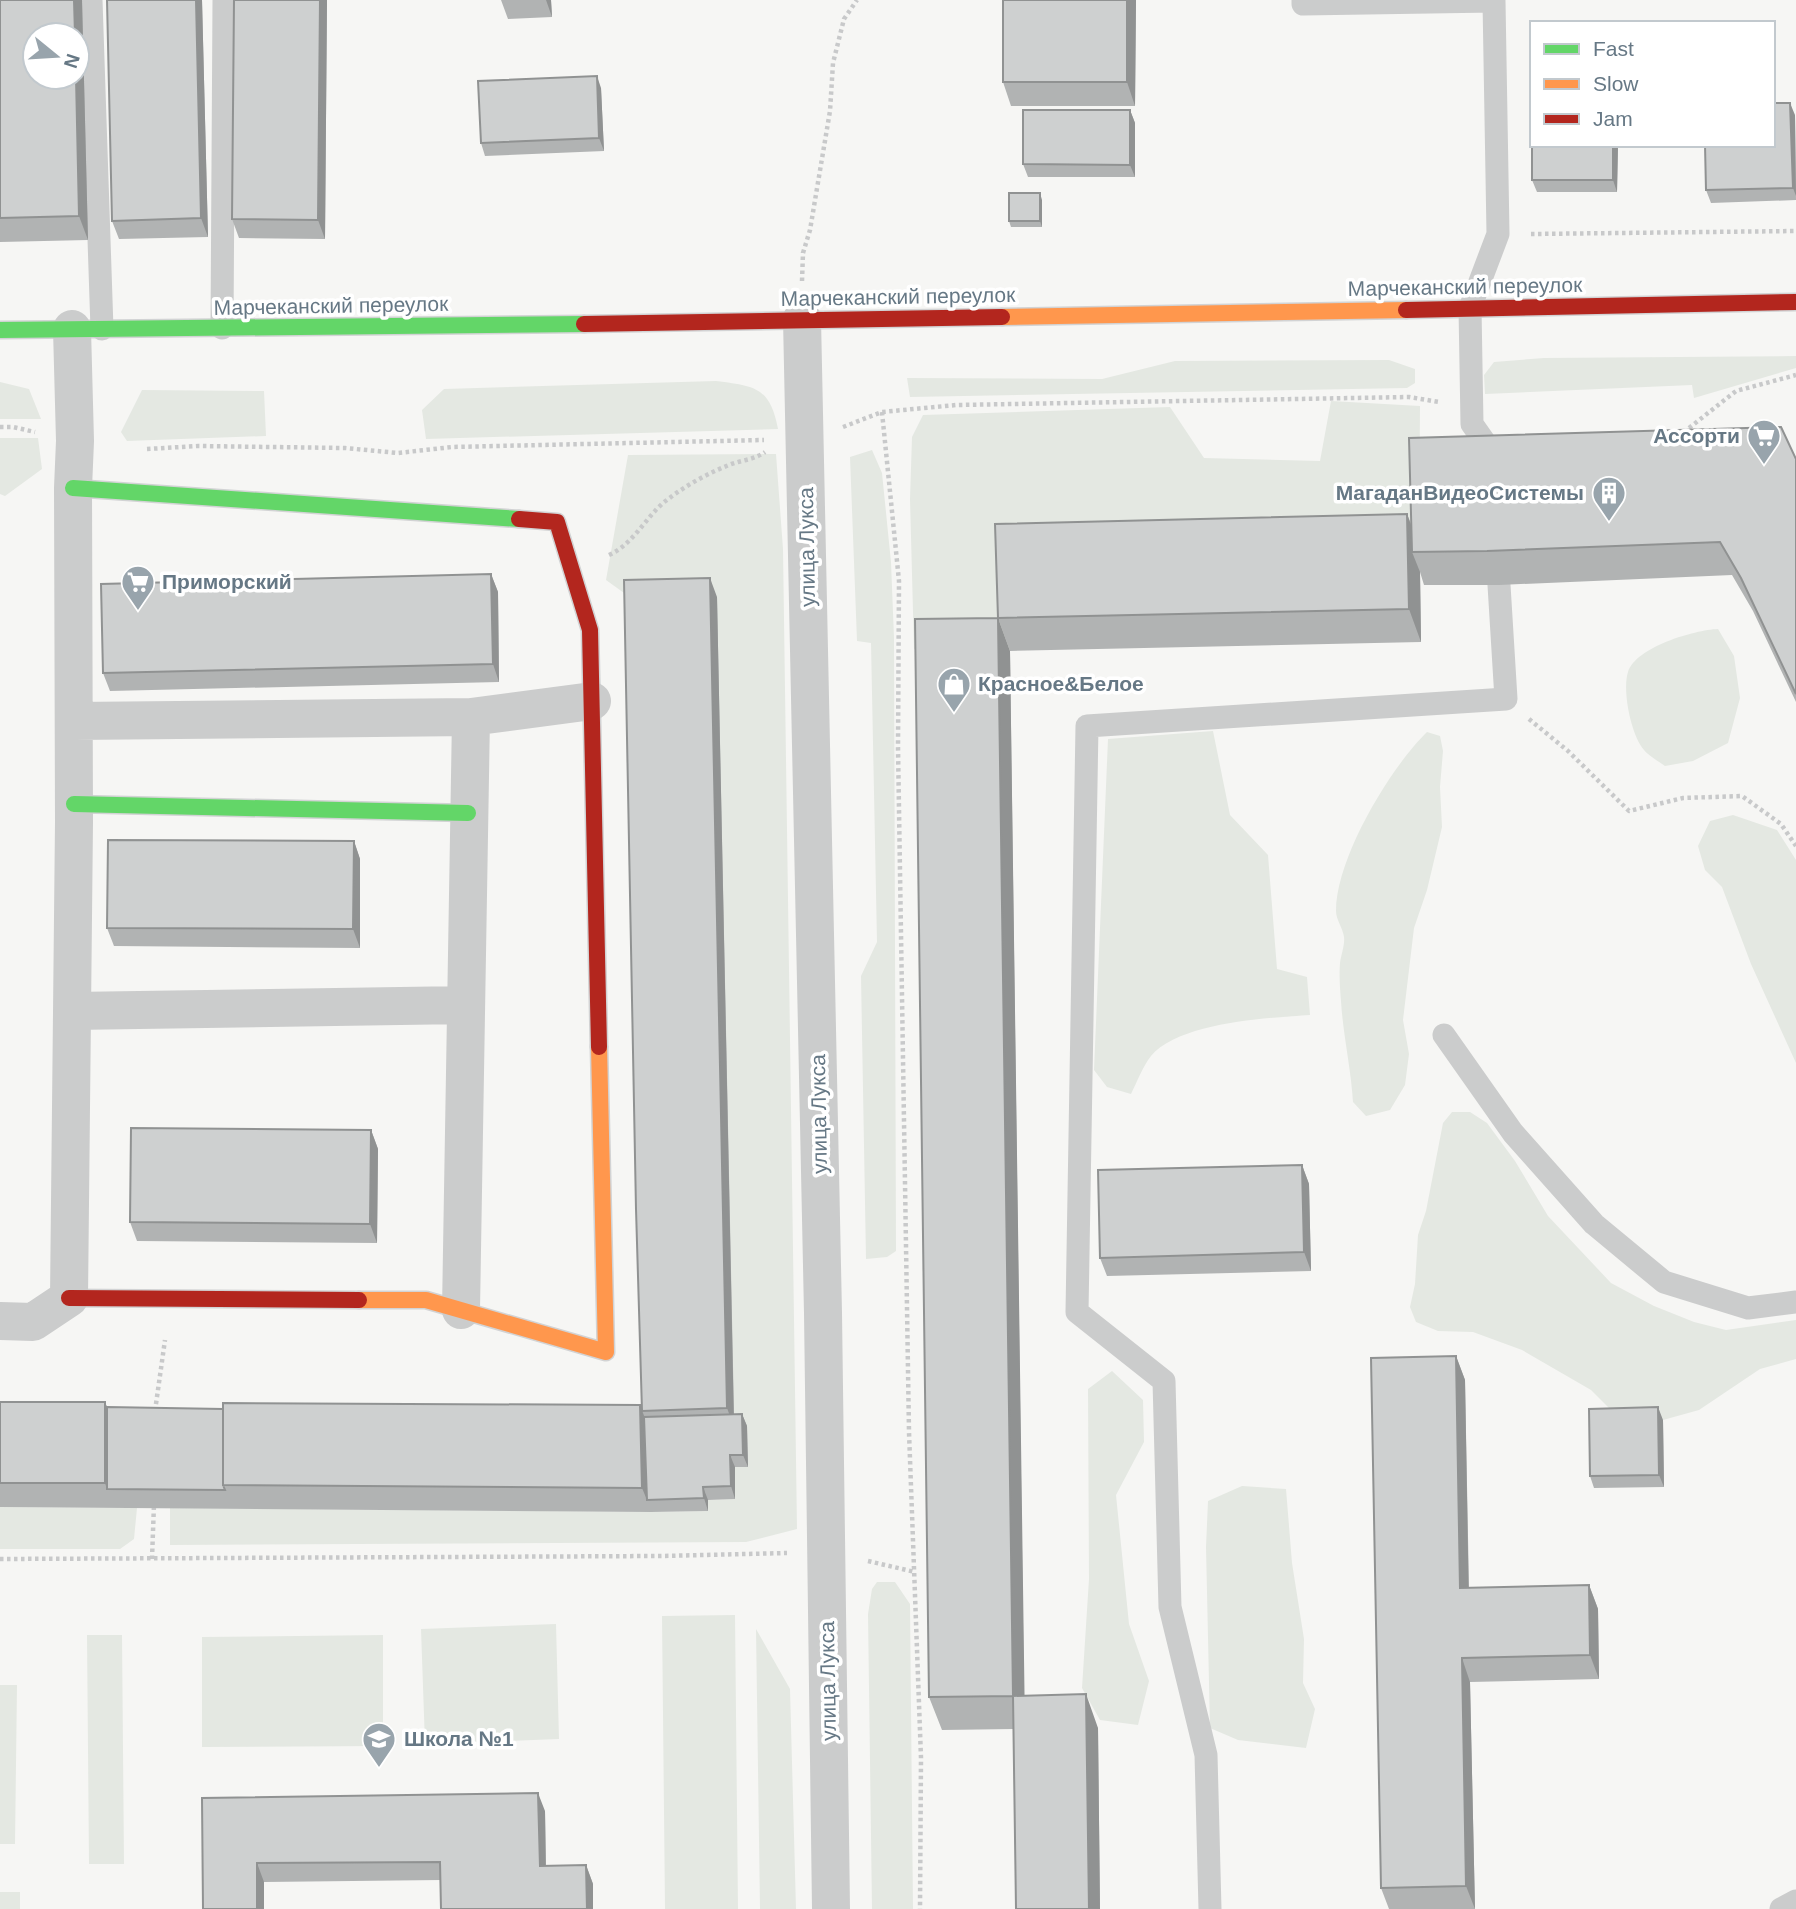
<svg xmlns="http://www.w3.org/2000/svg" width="1796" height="1909" font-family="Helvetica,sans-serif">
<rect width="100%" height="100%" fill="#f6f6f4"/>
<path fill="#e4e8e2" d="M1796 356V368L1694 398 1692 385 1485 394 1484 375 1494 362 1544 358Z
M1389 360 1415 369V383L1407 388 910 397 907 378 1102 379 1175 361Z
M716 381C755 386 770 387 778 429L426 439 422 410 444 389Z
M0 382 29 389 41 419H0Z
M142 390 264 391 266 436 127 441 121 432Z
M1331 401 1420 406 1419 547 1008 558 1010 651 928 652 914 649 910 499 912 437 923 415 1170 407 1204 458 1320 461Z
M0 438H38L42 469 5 496 0 494Z
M872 450 882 473 891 562 894 638 896 1251 887 1257 866 1259 861 976 877 942 871 643 857 641 850 457Z
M776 454 783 549 797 1529 746 1542 170 1545V1508L651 1512 708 1511V1500L735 1499V1467H748L747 1427H734L631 598 606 580 628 455Z
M1718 629 1734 656 1740 698 1728 743 1693 761 1665 766C1658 761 1649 756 1644 750 1631 735 1622 690 1628 672 1636 647 1694 630 1718 629Z
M1213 731 1230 815 1268 855 1277 969 1307 977 1310 1015C1268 1018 1180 1022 1151 1056 1143 1066 1137 1082 1131 1094L1107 1087 1094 1070 1108 739Z
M1427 732 1440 736 1443 751 1440 787 1442 827 1427 890 1414 928 1403 1020 1409 1054 1405 1085 1390 1110 1366 1116 1353 1102C1351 1068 1343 1035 1341 1001 1340 989 1339 975 1340 963 1341 955 1345 945 1344 937 1343 928 1336 920 1336 911 1336 858 1390 768 1427 732Z
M1733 815 1777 830 1796 860V1063L1751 964 1722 887 1705 870 1698 846 1710 821Z
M1452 1112H1470L1487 1123 1515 1161 1548 1216 1611 1283 1654 1306 1694 1322 1726 1330 1796 1320V1359L1760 1369 1699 1410 1663 1420 1622 1421 1591 1390 1522 1350 1473 1332 1438 1331 1416 1322 1410 1307 1415 1284 1418 1235 1426 1211 1443 1123Z
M1112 1371 1143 1400 1144 1442 1116 1495 1129 1624 1149 1681 1138 1725 1100 1720 1082 1688 1089 1579 1088 1389Z
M1242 1486 1286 1489 1292 1563 1304 1639 1303 1683 1315 1709 1306 1748 1238 1740 1210 1728 1206 1547 1208 1501Z
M0 1507 137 1508 134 1539 120 1549H0Z
M877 1582H895L910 1604 913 1909H872L868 1614 872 1589Z
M735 1615 738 1909H665L662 1616Z
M556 1624 559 1739 425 1744 421 1629Z
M756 1629 790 1689 796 1909H760Z
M87 1635H122L124 1864H89Z
M383 1635V1746L202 1747V1637Z
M0 1685H17L15 1844H0Z
M0 1892H20V1909H0Z"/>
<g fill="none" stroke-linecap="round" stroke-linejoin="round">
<defs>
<path id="fast" d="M0 330 584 324
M73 488 519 519
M74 804 468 813"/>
<path id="slow" d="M1002 317 1406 310
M359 1300H426L606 1352 599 1047"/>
<path id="jam" d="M1406 310 1796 302
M584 324 1002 317
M519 519 557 522 590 630 599 1047
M69 1298 359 1300"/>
</defs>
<use href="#fast" stroke="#d2d3d4" stroke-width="19"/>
<use href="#slow" stroke="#d2d3d4" stroke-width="19"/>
<use href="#jam" stroke="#d2d3d4" stroke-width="19"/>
<path stroke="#c8c9ca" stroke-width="4.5" stroke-dasharray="3.5 3.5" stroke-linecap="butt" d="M1531 234 1796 231
M802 281 803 253 810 230 830 111 833 63 844 19 857 0
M882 412 899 581 898 747 909 1432 921 1758 920 1909
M0 427H13L35 432
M843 427 882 412 956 405 1409 397 1439 402
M1689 428 1736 391 1796 375
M147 449 198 446 345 448 398 453 452 447 764 440
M609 555C633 544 644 520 663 503 683 487 706 474 729 465 741 460 754 460 765 452
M1529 719 1568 751 1629 811 1683 798 1742 796 1781 824 1796 846
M155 1411 165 1340
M0 1559 661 1556 787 1553
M152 1559 154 1504
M868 1561 915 1572"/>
<path stroke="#cbcccc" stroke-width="23" d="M91 0 102 329
M1303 0V4L1494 1 1498 234 1470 308 1472 424 1498 461
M222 328 224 0
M1444 1035 1513 1133 1594 1224 1664 1282 1748 1308 1796 1302
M1210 1909 1206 1755 1170 1607 1164 1381 1077 1312 1087 726 1506 699 1499 585
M1781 1909 1796 1901"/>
<path stroke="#cbcccc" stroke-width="38" d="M802 319 823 1313 831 1909
M74 721 471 717
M72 1011 465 1005
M461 1310 471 717 592 701
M0 1321 33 1322 69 1298 74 822 73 488 75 441 72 329"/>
<use href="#fast" stroke="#63d668" stroke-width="16"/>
<use href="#slow" stroke="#ff974d" stroke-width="16"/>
<use href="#jam" stroke="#b3261e" stroke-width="16"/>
</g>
<path fill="#b1b3b3" d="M0 0H82L88 240 0 242Z
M202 0 208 237 119 239 112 221Z
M327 0 325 239 239 238 232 219Z
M501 0H551L552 17 508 19Z
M1136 0 1135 106H1011L1003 82Z
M601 88 604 151 485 156 481 143Z
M1130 110 1135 123V177H1028L1023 164Z
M1795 115 1796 200 1711 203 1706 190Z
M1618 145 1617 192H1537L1532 180Z
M1042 200V227H1011L1009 221Z
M1796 459V702L1753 611 1732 575 1499 585H1424L1420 572 1421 642 1010 651 998 618 1407 514 1412 526Z
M491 574 498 592 499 682 110 691 103 673Z
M717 597 734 1414H742L747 1426 748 1467H735V1499L708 1500V1511L651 1512 0 1507V1402H105L107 1407 223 1409 640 1405 644 1417 642 1411Z
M1010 651 1024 1696 1098 1728 1100 1909H1016L1013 1729 942 1730 929 1697Z
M354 841 360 859V948L114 946 107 928Z
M371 1130 378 1149 377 1243 137 1241 130 1222Z
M1302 1165 1309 1184 1311 1271 1107 1276 1100 1258Z
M1456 1356 1465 1380 1469 1588 1589 1585 1598 1609 1599 1679 1470 1682 1475 1909H1389L1381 1888Z
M1663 1420 1664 1487 1594 1488 1590 1476Z
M202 1798 545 1811 546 1866 586 1865 593 1884 441 1880 264 1882V1909H203Z"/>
<path fill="#909292" d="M74 0H82L88 240 79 216 76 77H77V35H75Z
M196 0H202L208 237 201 218Z
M320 0H327L325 239 318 220Z
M546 0H551L552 17Z
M1127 0H1136L1135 106 1127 82Z
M597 76 601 88 604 151 599 138Z
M1790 103 1795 115 1796 196 1793 188Z
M1130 110 1135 123V177L1130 165Z
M1613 145H1618L1617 192 1613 180Z
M1040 193 1042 200V227L1040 221Z
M1407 514 1419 547 1412 552 1420 572 1421 642 1409 609Z
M491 574 498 592 499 682 493 664Z
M710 578 717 597 734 1427 727 1408Z
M998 618 1010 651 1025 1729 1013 1696Z
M354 841 360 859V948L353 929Z
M371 1130 378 1149 377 1243 370 1224Z
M1302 1165 1309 1184 1311 1271 1304 1252Z
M1456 1356 1465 1380 1469 1612 1460 1588Z
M105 1402 114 1426 107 1489 105 1483Z
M640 1405 649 1429 647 1500 642 1488Z
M1658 1407 1663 1420 1664 1487 1659 1475Z
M742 1414 747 1426 748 1467 743 1455Z
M730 1455 735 1467V1499L731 1486Z
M703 1487 708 1500V1511L704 1498Z
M1589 1585 1598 1609 1599 1679 1590 1655Z
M1462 1658 1470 1682 1475 1909 1466 1886Z
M1086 1694 1098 1728 1100 1909H1089Z
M538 1793 545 1811 546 1884 540 1866Z
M257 1863 264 1882V1909H257Z
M586 1865 593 1884V1909H587Z"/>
<path fill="#ced0d0" stroke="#909292" stroke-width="2" d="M0 0H74L75 35H35V77H76L79 216 0 218Z
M107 0H196L201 218 112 221Z
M234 0H320L318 220 232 219Z
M1003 0H1127V82H1003Z
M597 76 599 138 481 143 478 81Z
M1773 103H1790L1793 188 1706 190 1705 145H1773Z
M1023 110H1130V165L1023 164Z
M1532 145H1613V180H1532Z
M1009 193H1040V221H1009Z
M1781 427 1796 459V694L1741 578 1720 542 1487 551 1412 552 1409 438Z
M1407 514 1409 609 998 618 995 524Z
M491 574 493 664 103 673 101 584Z
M710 578 727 1408 642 1411 636 1209 624 580Z
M998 618 1013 1696 1086 1694 1089 1909H1016L1013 1696 929 1697 915 619Z
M108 840 354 841 353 929 107 928Z
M131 1128 371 1130 370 1224 130 1222Z
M1302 1165 1304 1252 1100 1258 1098 1170Z
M1456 1356 1460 1588 1589 1585 1590 1655 1462 1658 1466 1886 1381 1888 1371 1358Z
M0 1402H105V1483H0Z
M223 1403 640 1405 642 1488 223 1485Z
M107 1407 223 1409V1485L225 1490 107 1489Z
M1658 1407 1659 1475 1590 1476 1589 1409Z
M742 1414 743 1455H730L731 1486 703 1487 704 1498 647 1500 644 1417Z
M538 1793 540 1866 586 1865 587 1909H441L440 1862 257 1863V1909H203L202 1798Z"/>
<defs>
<symbol id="supermarket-pin" viewBox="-11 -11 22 30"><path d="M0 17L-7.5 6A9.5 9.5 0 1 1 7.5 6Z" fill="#98a4ac" stroke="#fff"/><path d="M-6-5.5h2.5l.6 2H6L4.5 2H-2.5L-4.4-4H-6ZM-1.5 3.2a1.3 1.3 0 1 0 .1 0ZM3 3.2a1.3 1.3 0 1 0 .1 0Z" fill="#fff"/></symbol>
<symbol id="building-pin" viewBox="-11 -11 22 30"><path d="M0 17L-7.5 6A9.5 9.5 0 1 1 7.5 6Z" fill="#98a4ac" stroke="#fff"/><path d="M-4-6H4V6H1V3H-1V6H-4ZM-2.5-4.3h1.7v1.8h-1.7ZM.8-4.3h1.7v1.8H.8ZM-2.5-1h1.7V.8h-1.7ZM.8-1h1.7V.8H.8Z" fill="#fff"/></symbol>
<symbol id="shop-pin" viewBox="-11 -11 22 30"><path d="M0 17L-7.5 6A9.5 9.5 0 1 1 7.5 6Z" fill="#98a4ac" stroke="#fff"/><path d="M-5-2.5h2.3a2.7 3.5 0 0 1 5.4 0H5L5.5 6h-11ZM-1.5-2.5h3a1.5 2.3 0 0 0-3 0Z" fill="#fff"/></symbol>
<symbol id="school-pin" viewBox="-11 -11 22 30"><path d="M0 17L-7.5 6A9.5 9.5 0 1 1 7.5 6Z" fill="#98a4ac" stroke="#fff"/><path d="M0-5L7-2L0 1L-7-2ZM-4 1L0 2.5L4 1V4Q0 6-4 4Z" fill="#fff"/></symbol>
</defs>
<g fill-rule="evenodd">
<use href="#supermarket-pin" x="1745" y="417" width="38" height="52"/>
<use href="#building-pin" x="1590" y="474" width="38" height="52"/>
<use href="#supermarket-pin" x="119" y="563" width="38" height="52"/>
<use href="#shop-pin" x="935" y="665" width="38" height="52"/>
<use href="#school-pin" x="360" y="1720" width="38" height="52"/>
</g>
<g text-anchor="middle" stroke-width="7" stroke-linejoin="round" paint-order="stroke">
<g font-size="21" fill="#667885" stroke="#fff">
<text transform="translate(1465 287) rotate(-1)" y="7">Марчеканский переулок</text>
<text transform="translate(898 297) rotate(-1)" y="7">Марчеканский переулок</text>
<text transform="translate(331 306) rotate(-1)" y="7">Марчеканский переулок</text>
<text transform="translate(807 547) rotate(-91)" y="7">улица Лукса</text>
<text transform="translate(819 1114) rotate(-91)" y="7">улица Лукса</text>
<text transform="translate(828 1681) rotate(-91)" y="7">улица Лукса</text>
</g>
<g font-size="21" font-weight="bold" fill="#667885" stroke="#fff" text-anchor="start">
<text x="1740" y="443" text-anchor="end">Ассорти</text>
<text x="1584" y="500" text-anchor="end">МагаданВидеоСистемы</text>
<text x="162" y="589">Приморский</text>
<text x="978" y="691">Красное&amp;Белое</text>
<text x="404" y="1746">Школа №1</text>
</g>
</g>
<rect x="1530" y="21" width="245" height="126" fill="#ffffff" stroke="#c2c9ce" stroke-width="2"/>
<rect x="1544" y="44" width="35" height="10" fill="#63d668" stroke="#c2c9ce" stroke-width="2"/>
<text x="1593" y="56" font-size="21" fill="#667885">Fast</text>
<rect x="1544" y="79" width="35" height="10" fill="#ff974d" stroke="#c2c9ce" stroke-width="2"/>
<text x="1593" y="91" font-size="21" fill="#667885">Slow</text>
<rect x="1544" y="114" width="35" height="10" fill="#b3261e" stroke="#c2c9ce" stroke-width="2"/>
<text x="1593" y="126" font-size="21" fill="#667885">Jam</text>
<g transform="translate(56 56) rotate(108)"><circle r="33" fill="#ffffff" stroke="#c2c9ce" stroke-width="2"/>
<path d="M0-5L12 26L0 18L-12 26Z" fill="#98a4ac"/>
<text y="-10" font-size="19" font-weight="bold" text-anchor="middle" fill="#667885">N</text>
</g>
</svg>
